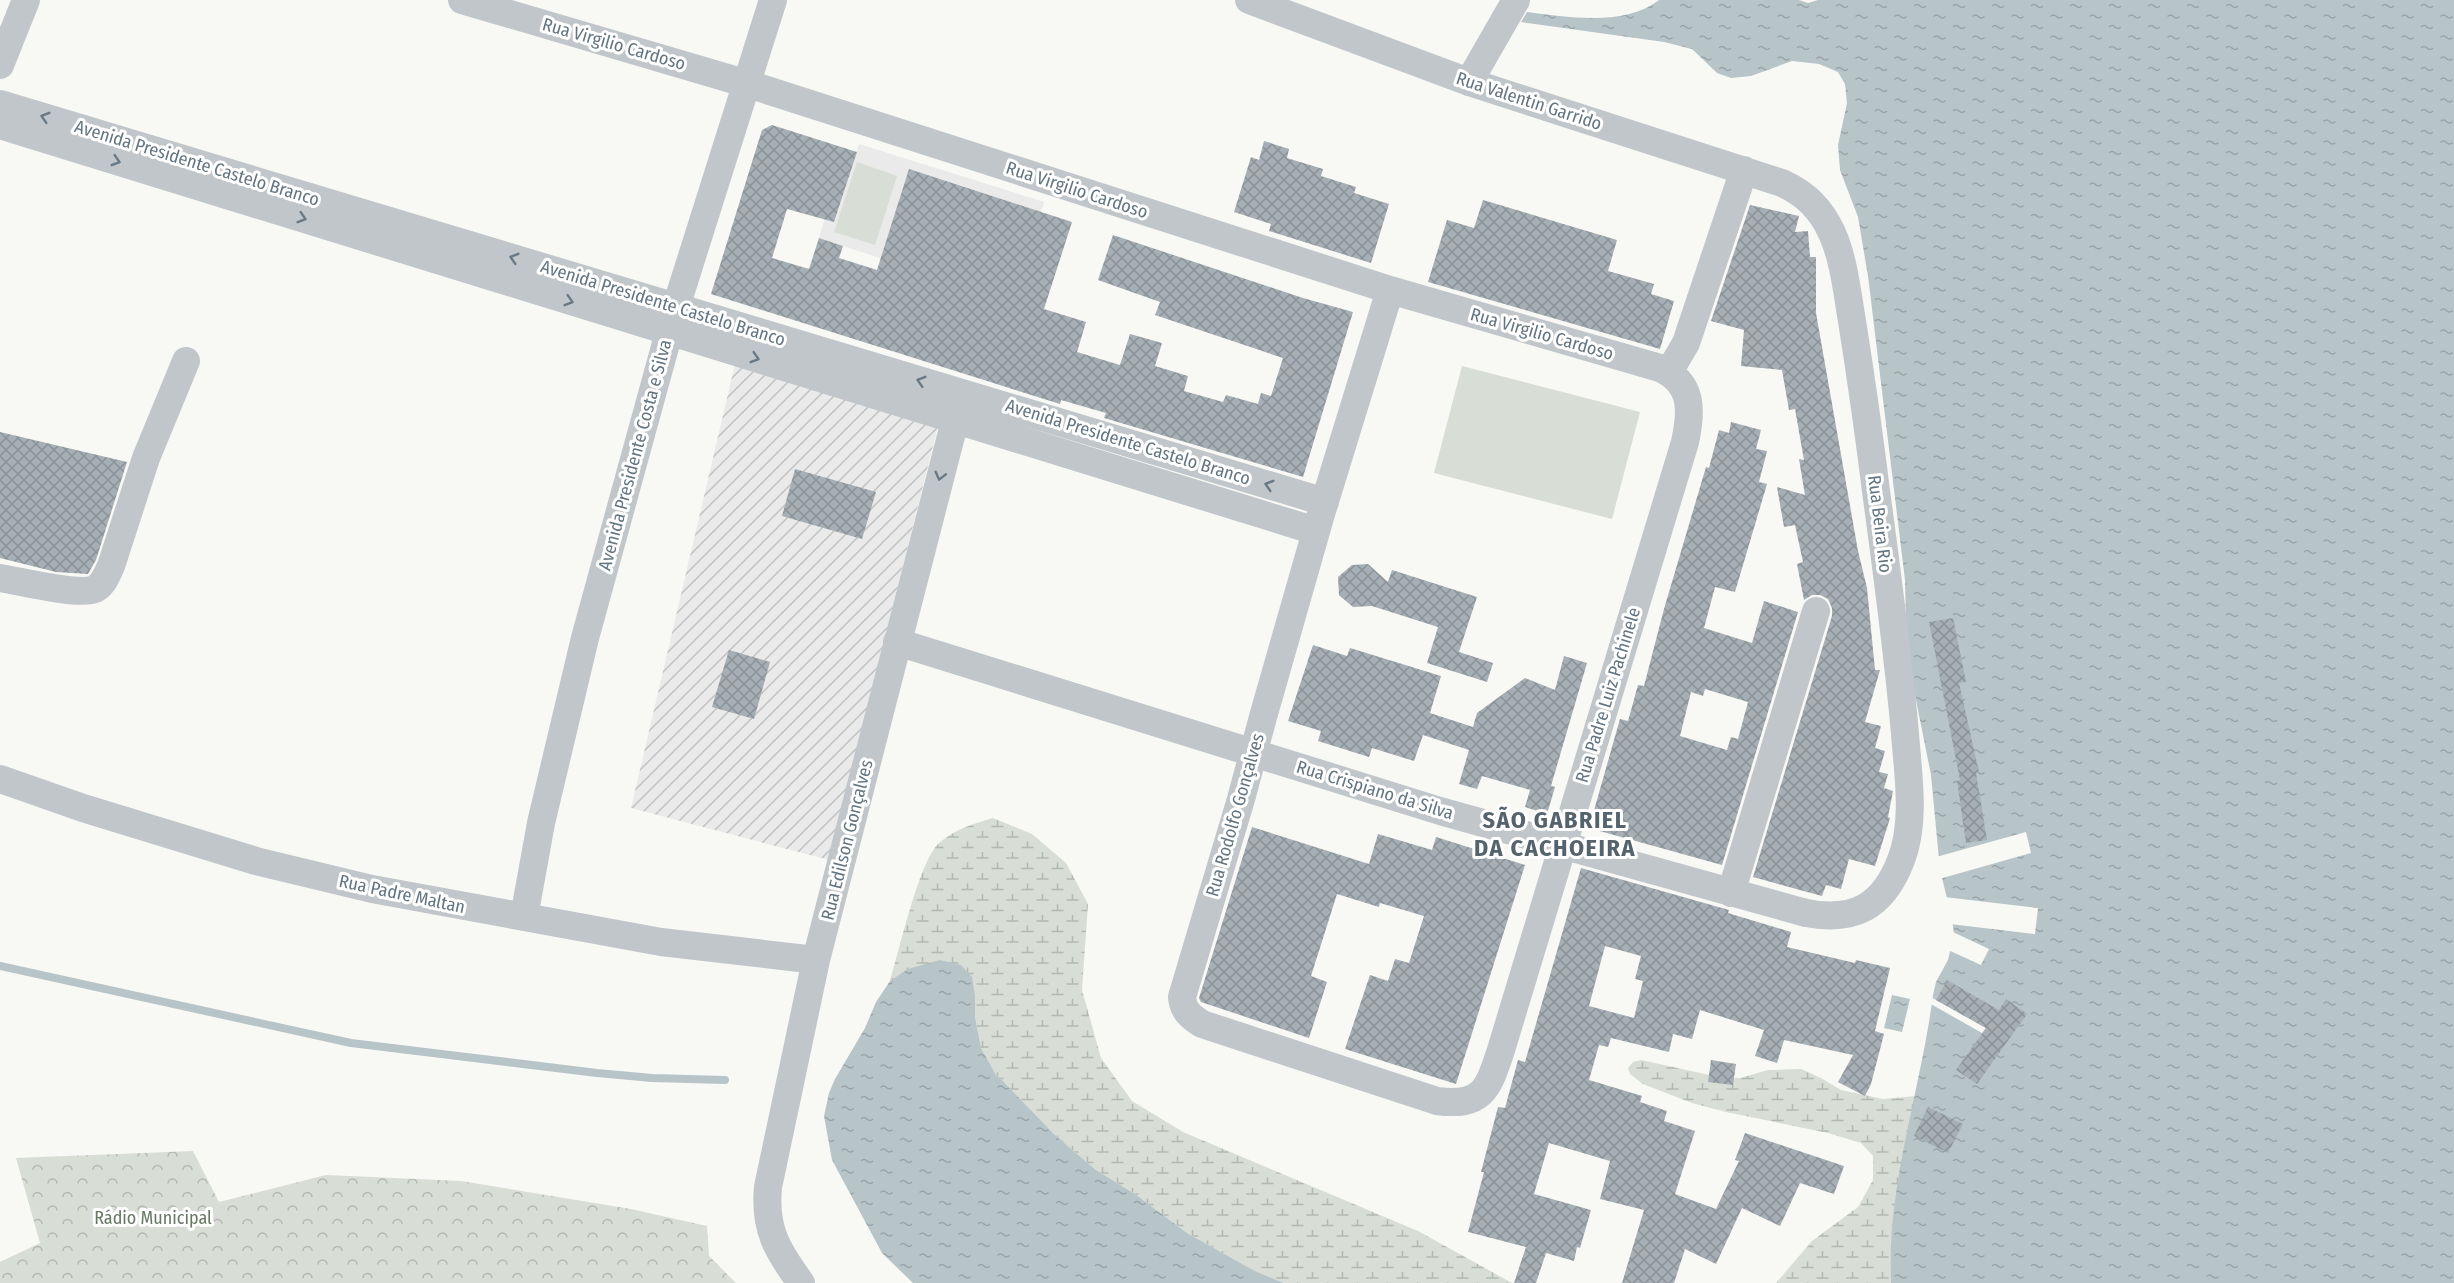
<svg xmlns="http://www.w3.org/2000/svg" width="2454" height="1283" font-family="'Fira Sans Condensed',sans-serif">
<defs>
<pattern id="industrial-furrows" width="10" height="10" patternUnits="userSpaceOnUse" patternTransform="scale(1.5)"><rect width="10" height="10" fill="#e9eae9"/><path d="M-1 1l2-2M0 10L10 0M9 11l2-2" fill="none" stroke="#c0c2c2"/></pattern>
<pattern id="wetland-marsh" width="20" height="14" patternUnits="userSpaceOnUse" patternTransform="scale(1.5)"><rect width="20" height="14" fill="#d8ddd5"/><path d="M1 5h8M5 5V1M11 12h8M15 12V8" fill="none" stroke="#b3b8b2"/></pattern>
<pattern id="park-crowns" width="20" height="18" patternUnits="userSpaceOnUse" patternTransform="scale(1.5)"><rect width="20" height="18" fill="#d8ddd5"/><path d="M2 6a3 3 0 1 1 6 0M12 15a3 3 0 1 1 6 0" fill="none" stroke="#b3b8b2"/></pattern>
<pattern id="water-ripples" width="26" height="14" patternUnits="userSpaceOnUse" patternTransform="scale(1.5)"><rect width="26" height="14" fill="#b7c4c8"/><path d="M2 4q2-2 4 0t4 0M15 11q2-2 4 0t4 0" fill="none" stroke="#98a4a8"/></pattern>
<pattern id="building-cross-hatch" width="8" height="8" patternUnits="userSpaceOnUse" patternTransform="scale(1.5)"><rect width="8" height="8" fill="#a6afb5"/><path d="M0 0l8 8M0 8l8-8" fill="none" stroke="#8b9399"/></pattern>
</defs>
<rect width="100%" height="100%" fill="#f8f8f5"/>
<path fill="#e9eae9" d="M859 144 1044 202 1016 288 919 271 819 238 828 208 838 211Z"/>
<path fill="url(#industrial-furrows)" d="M735 364 939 422 829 860 631 808Z"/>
<path fill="url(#wetland-marsh)" d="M993 818 1032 834 1066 863 1088 904 1082 990 1101 1058 1132 1101 1183 1132 1418 1231 1512 1283H1284L1255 1271 1187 1233 1135 1194 1096 1170 1055 1135 995 1073 981 1048 975 1017V996L890 981C899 952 919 861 939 843 955 829 973 824 993 818Z
M1641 1060 1723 1078H1740L1768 1070 1801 1069 1821 1078 1841 1090 1883 1099 1916 1096C1903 1157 1888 1220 1891 1283H1776L1812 1241 1858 1207 1873 1180V1156L1861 1143 1828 1133 1726 1112 1692 1103 1643 1084 1630 1074 1628 1068 1633 1062Z"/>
<path fill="url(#park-crowns)" d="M193 1151 219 1202 326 1175 461 1181 631 1209 707 1226 709 1256 736 1283H0V1262L40 1243 16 1158Z"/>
<path fill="#d8ddd5" d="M857 162 897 176 875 245 834 232Z
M1462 366 1640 412 1612 519 1434 473Z"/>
<path fill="url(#water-ripples)" d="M1659 0H1799L1808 3 1818 0H2454V1283H1891C1886 1188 1921 1089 1933 995L1936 982 1948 960 1954 934 1952 918 1940 870 1931 775 1914 690 1906 624 1905 580 1868 276 1858 217 1840 170 1838 145 1847 103 1845 84 1838 72 1819 64 1792 61 1751 76 1731 78 1717 73 1692 49 1664 42 1521 22 1527 12C1568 17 1624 27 1659 0Z
M940 960 961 965 972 977 975 996V1017L981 1048 995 1073 1055 1135 1096 1170 1135 1194 1187 1233 1255 1271 1284 1283H913L882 1253 832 1160 824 1116 829 1093 835 1079 865 1028 876 1002 890 981 908 969Z
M1892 995 1910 999 1902 1032 1884 1028Z"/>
<path fill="#f8f8f5" d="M2026 832 2031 853 1939 879 1936 857Z
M1944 897 2038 908 2035 934 1950 924Z
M1953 932 1989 949 1981 965 1948 950Z
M1929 996 1986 1028 1982 1033 1929 1003Z"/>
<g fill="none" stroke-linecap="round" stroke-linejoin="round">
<path stroke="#b7c4c8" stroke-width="8" d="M0 966 351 1043 597 1073 652 1078 725 1080"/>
</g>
<path fill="url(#building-cross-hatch)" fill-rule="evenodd" d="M772 125 857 152 834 222 787 209 772 258 809 269 819 238 843 246 839 258 877 270 909 169 1072 222 1044 309 1086 322 1077 352 1120 365 1130 334 1162 343 1155 366 1188 376 1184 391 1223 402 1226 395 1258 404 1261 393 1271 396 1283 358 1155 315 1160 302 1098 280 1113 235 1303 298 1353 312 1303 477 1104 418 1106 413 1061 400 1060 404 711 294 762 130Z
M1264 141 1289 149 1287 158 1323 169 1321 176 1356 187 1354 193 1389 204 1371 263 1269 231 1271 224 1234 212 1251 157 1259 160Z
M1483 200 1617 240 1608 271 1654 284 1651 294 1674 301 1660 349 1428 282 1447 220 1474 228Z
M1750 205 1799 216 1795 232 1808 231 1810 257H1816V313L1858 551 1867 588 1875 670H1880L1865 722 1881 726 1875 748 1885 751 1879 772 1888 774 1884 788 1893 791 1888 817 1890 818 1875 866 1849 859 1841 889 1826 885 1822 896 1753 877 1832 616V608L1828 599 1820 595H1812L1804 600 1797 564 1803 562 1795 525 1784 527 1777 487 1805 495 1799 459 1804 460 1795 409 1789 410 1782 370 1741 366 1744 330 1711 321Z
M1731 422 1761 430 1756 449 1767 451 1759 482 1767 484 1735 592 1715 587 1704 628 1752 643 1764 601 1798 612 1722 865 1589 828 1620 719 1628 721 1638 685 1644 686 1664 609 1706 467 1709 468 1719 430 1729 433ZM1705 689 1748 702 1738 739 1731 737 1727 750 1680 736 1691 692 1703 696Z
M0 432 127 462 96 560 88 574 56 572 0 558Z
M795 469 876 492 862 539 782 516Z
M1368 564 1388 582 1392 570 1477 597 1459 652 1493 663 1487 682 1427 663 1438 627 1372 606 1353 607 1339 595 1338 577 1352 565Z
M1953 618 1966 682 1959 683 1979 772 1976 773 1987 840 1966 843 1957 781 1960 780 1929 622Z
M1313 645 1347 656 1350 648 1441 676 1430 713 1473 727 1477 713 1525 678 1555 690 1564 656 1587 663 1551 786 1555 787 1547 814 1525 807 1530 790 1482 776 1477 789 1459 784 1469 750 1423 735 1414 761 1372 748 1369 757 1318 741 1321 731 1288 721Z
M729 650 770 662 754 719 712 707Z
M1252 827 1369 864 1378 834 1432 850 1436 837 1525 865 1456 1084 1345 1049 1370 975 1388 981 1395 959 1409 963 1424 916 1380 903 1379 907 1337 894 1311 976 1327 982 1309 1038 1201 1002 1199 998Z
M1581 868 1729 910 1728 913 1791 932 1787 947 1855 963 1856 960 1890 968 1875 1031 1884 1034 1871 1084 1865 1096 1838 1082 1853 1055 1784 1040 1777 1063 1755 1056 1764 1030 1700 1010 1692 1039 1673 1034 1669 1052 1611 1038 1608 1047 1599 1045 1589 1080 1642 1096 1640 1102 1667 1111 1664 1121 1695 1131 1675 1194 1716 1209 1739 1161 1735 1160 1745 1133 1844 1166 1834 1194 1800 1183 1780 1226 1742 1208 1716 1264 1685 1249 1674 1283H1622L1644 1210 1600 1199 1610 1161 1549 1143 1534 1194 1591 1210 1580 1248 1577 1247 1574 1261 1546 1253 1536 1283H1514L1526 1247 1468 1232 1484 1172H1481L1498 1107 1505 1108 1518 1060 1525 1062ZM1605 946 1641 956 1635 979 1643 981 1634 1018 1589 1006Z
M1947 980 1999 1010 2006 999 2027 1014 1977 1084 1956 1070 1986 1028 1936 1000Z
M1711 1060 1736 1064 1733 1085 1708 1082Z
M1928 1107 1963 1124 1948 1153 1914 1136Z"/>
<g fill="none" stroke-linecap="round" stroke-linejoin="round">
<path stroke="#c1c6ca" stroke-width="28" d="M462 0 748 84 1390 290 1660 368C1693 383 1692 410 1685 442L1501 1050C1488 1089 1483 1107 1437 1101L1202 1024C1191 1017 1183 1011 1182 997L1241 799 1263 717 1321 514 1390 290
M0 65 26 0
M1469 82 1516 0
M0 104 1325 502
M0 125 1316 531
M1669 372 1686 343 1744 170
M0 578C20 581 79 596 95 589 104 584 107 574 111 566L146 458 186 361
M897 642 1440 811 1806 913C1854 922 1883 907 1901 860 1916 822 1908 774 1905 734 1898 653 1887 572 1876 491 1869 434 1861 378 1852 321 1847 292 1844 260 1832 233 1821 209 1806 194 1782 183L1469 82 1249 0
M0 779 83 808 256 861 372 889 661 942 816 960
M1731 893 1816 611
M524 917 541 823 585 638 676 307 773 0
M801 1283C777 1250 764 1229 768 1187L816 960 960 401"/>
</g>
<defs><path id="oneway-chevron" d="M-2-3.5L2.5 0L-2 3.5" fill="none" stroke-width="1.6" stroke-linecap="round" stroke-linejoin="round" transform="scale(1.5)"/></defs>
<g stroke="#687985">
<use href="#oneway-chevron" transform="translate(45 117) rotate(-163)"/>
<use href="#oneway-chevron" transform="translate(116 161) rotate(17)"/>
<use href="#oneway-chevron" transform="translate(302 218) rotate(17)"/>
<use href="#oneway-chevron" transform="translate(514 258) rotate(-163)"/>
<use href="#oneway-chevron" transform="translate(569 301) rotate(17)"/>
<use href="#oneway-chevron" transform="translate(755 358) rotate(17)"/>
<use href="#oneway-chevron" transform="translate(921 381) rotate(-163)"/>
<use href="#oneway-chevron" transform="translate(940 476) rotate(104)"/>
<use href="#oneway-chevron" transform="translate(1269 485) rotate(-163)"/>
</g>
<g text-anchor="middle" stroke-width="6" stroke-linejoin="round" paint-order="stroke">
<g font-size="18" fill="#637581" stroke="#fff">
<text transform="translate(614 44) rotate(16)" y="6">Rua Virgilio Cardoso</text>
<text transform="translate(1529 101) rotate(18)" y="6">Rua Valentin Garrido</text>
<text transform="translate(197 163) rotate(17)" y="6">Avenida Presidente Castelo Branco</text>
<text transform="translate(1077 190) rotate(18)" y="6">Rua Virgilio Cardoso</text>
<text transform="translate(663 303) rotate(17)" y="6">Avenida Presidente Castelo Branco</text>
<text transform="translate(1542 334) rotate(16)" y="6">Rua Virgilio Cardoso</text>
<text transform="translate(1128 442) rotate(17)" y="6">Avenida Presidente Castelo Branco</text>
<text transform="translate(635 455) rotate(-75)" y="6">Avenida Presidente Costa e Silva</text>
<text transform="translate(1880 524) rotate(83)" y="6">Rua Beira Rio</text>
<text transform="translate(1608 695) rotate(-73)" y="6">Rua Padre Luiz Pachinele</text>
<text transform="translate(1375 790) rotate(17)" y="6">Rua Crispiano da Silva</text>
<text transform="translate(1235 815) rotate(-74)" y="6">Rua Rodolfo Gonçalves</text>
<text transform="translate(847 840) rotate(-76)" y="6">Rua Edilson Gonçalves</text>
<text transform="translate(402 894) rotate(12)" y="6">Rua Padre Maltan</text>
</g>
<g font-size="18" fill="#677962" stroke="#fff">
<text x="153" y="1224">Rádio Municipal</text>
</g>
<g font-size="24" font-weight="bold" letter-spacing="1.5" fill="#55636c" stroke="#fff">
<text x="1555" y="828">SÃO GABRIEL<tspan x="1555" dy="28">DA CACHOEIRA</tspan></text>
</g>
</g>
</svg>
